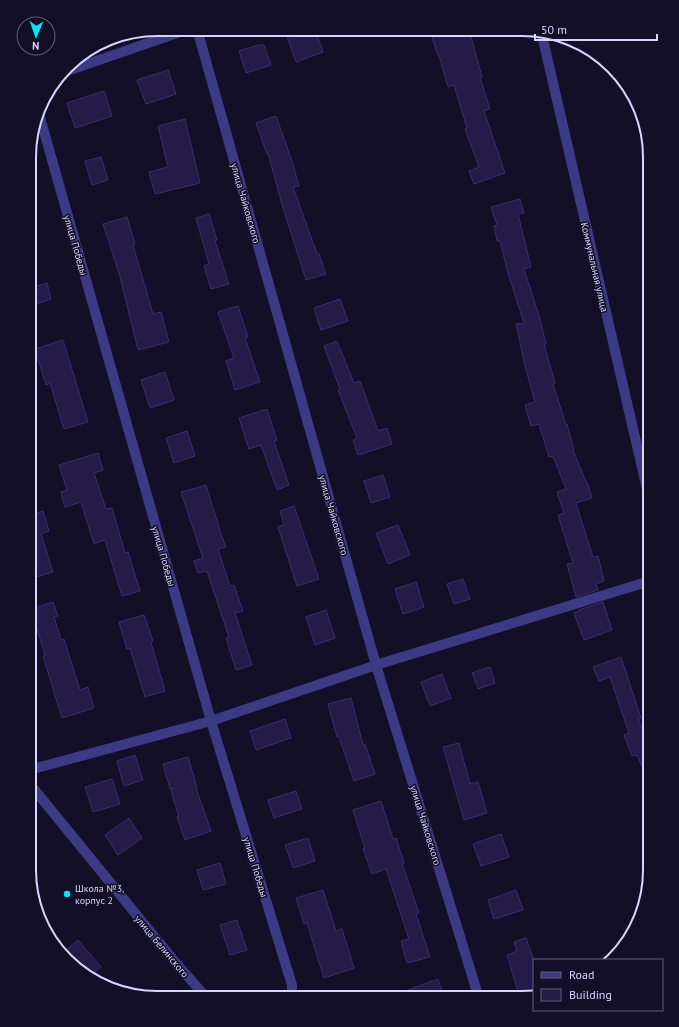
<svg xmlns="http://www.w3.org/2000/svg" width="679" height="1027" font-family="'PT Sans',sans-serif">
<rect width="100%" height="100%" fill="#130f26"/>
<path fill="#241b47" stroke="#3b2d73" d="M304 29H315L323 52 296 62 287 36Z
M455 30H469L482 77 480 78 490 109 484 111 505 173 474 184 469 171 479 167 465 129 467 128 454 85 448 87 439 55H438L432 38Z
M259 45H264L271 65 246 73 239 51Z
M168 70 176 94 146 104 137 80Z
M104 91 112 116 75 128 67 103Z
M276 116 292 161 299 186 293 187 317 254H319L326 274 306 280 283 208 268 153 267 154 256 123Z
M185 119 200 183 155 194 149 172 168 167 158 126Z
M101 157 108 180 92 185 85 161Z
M520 199 524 213 518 214 531 267 524 269 540 319 546 344 544 345 555 383 553 384 566 425 567 424 574 450H573L586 482H587L592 498 576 503 593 557 598 556 604 581 596 584 598 590 576 597 567 564 573 563 558 515 564 513 557 492 566 489 553 456 549 457 539 424 531 426 525 405 535 402 525 366 516 324 524 323 508 273 500 241H497L494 226 497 225 491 207Z
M209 214 217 240 215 241 229 284 211 289 204 266 209 264 196 218Z
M127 217 135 244 133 245 153 314 161 312 169 342 138 350 119 273 103 224Z
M47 283 51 299 30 306V288Z
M340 299 348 321 321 330 314 308Z
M238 306 248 337 245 338 260 382 235 390 226 361 234 358 218 312Z
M63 340 88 422 64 429 50 383 46 385 35 349Z
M337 341 354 383 360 381 378 431 387 428 392 444 358 455 353 440 357 438 338 390 340 389 324 346Z
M165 372 174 400 150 408 141 380Z
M267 409 277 440 274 441 289 485 277 490 261 445 249 449 239 418Z
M187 431 195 456 174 463 166 438Z
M98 453 103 470 94 473 106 509 112 508 125 553 128 552 140 591 122 596 105 540 94 544 81 502 65 507 61 492 67 490 59 465Z
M383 475 390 497 371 503 364 481Z
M206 485 221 534 226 547 218 549 230 586 234 585 243 611 235 613 252 665 236 670 226 638 229 637 207 571 198 573 194 561 203 558 181 492Z
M294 506 319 579 297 586 278 527 284 525 280 511Z
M33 507 35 514 43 511 49 531 41 534 53 572 29 579 30 508Z
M398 525 410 555 388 564 376 533Z
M463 579 470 599 454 604 447 584Z
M416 582 424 607 403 614 395 589Z
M53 602 58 616 54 617 61 640 64 639 80 690 88 687 94 708 62 718 43 656 45 655 31 609Z
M603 602 612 630 584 640 574 613 580 611 579 610Z
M326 610 335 638 315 645 306 617Z
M144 615 153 641 151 642 165 691 145 697 130 648 127 649 119 622Z
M621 657 641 718 638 719 650 746V786L637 755 632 756 624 735 629 733 610 677 599 681 593 667Z
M490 667 495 683 478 689 472 673Z
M442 674 451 698 430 706 421 682Z
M351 698 363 745 365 744 375 774 354 781 339 737H337L328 704Z
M285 719 291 738 256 750 250 731Z
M459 743 470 784 478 782 487 813 464 820 443 747Z
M135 755 143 780 124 786 117 761Z
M188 757 197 788H196L211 831 185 840 177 817H179L171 790 174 788 170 789 163 764Z
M112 779 120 804 93 812 85 787Z
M296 791 302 809 274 818 268 800Z
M381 801 393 839 396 838 404 863H402L419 913 416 914 430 957 407 963 401 941 409 939 386 869 372 874 363 849H365L353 810Z
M129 818 142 838 118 855 105 835Z
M501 834 509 857 481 866 473 844Z
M308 838 315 861 293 868 285 845Z
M220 863 226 884 203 890 197 870Z
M323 890 336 931 342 929 354 968 324 978 307 923 304 924 296 898Z
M516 890 523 910 494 919 488 900Z
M237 920 247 950 230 955 220 925Z
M526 938 534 961V996L520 998 507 955 517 951 514 942Z
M78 940 101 967 90 976 79 972 64 952Z
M438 979 444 998H392V996Z"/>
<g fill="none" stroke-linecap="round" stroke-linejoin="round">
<path stroke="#3d3a85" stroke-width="10" d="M197 29 376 665 479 998
M541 31 650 502
M39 114 211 721 292 985V997
M29 770 211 721 376 665 650 581
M29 783 175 962 206 997"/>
<path stroke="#3d3a85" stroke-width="10" d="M64 72 189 29"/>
</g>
<circle fill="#00e5ff" stroke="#130f26" stroke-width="1.5" cx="67" cy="894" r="4"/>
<g text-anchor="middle" stroke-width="3" stroke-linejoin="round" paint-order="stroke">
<g font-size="10" fill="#d9d4ff" stroke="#130f26">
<text transform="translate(246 203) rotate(74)" y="4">улица Чайковского</text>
<text transform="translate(76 245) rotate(74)" y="4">улица Победы</text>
<text transform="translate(595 267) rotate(77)" y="4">Коммунальная улица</text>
<text transform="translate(334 515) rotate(74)" y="4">улица Чайковского</text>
<text transform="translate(164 556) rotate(74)" y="4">улица Победы</text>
<text transform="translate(426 825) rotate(73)" y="4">улица Чайковского</text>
<text transform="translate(256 867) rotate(73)" y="4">улица Победы</text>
<text transform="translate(162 946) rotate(50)" y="4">улица Белинского</text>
</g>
<g font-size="10" fill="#d9d4ff" stroke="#130f26" text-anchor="start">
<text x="75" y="892">Школа №3,<tspan x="75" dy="12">корпус 2</tspan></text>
</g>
</g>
<path d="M0 0H679V1027H0ZM157 36H522A121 121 0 0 1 643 157V870A121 121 0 0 1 522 991H157A121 121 0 0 1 36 870V157A121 121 0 0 1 157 36Z" fill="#130f26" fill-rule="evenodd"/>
<path fill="none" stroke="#d9d4ff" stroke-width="2" d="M157 36H522A121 121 0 0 1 643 157V870A121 121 0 0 1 522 991H157A121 121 0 0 1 36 870V157A121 121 0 0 1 157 36Z"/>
<rect x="533" y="959" width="130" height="52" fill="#130f26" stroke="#625e7d"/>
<rect x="541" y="972" width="20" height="6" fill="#3d3a85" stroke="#625e7d"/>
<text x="569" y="979" font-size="12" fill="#d9d4ff">Road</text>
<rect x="541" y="989" width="20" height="12" fill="#241b47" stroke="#625e7d"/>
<text x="569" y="999" font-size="12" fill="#d9d4ff">Building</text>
<g transform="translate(36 36) rotate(182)"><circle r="19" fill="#130f26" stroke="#625e7d"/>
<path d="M0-3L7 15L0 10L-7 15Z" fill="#00e5ff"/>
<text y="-6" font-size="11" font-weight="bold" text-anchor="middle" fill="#d9d4ff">N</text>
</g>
<path d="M535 34v6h122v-6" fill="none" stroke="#d9d4ff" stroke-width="2"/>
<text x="541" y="34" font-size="12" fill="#d9d4ff" stroke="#130f26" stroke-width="3" paint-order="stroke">50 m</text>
</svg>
